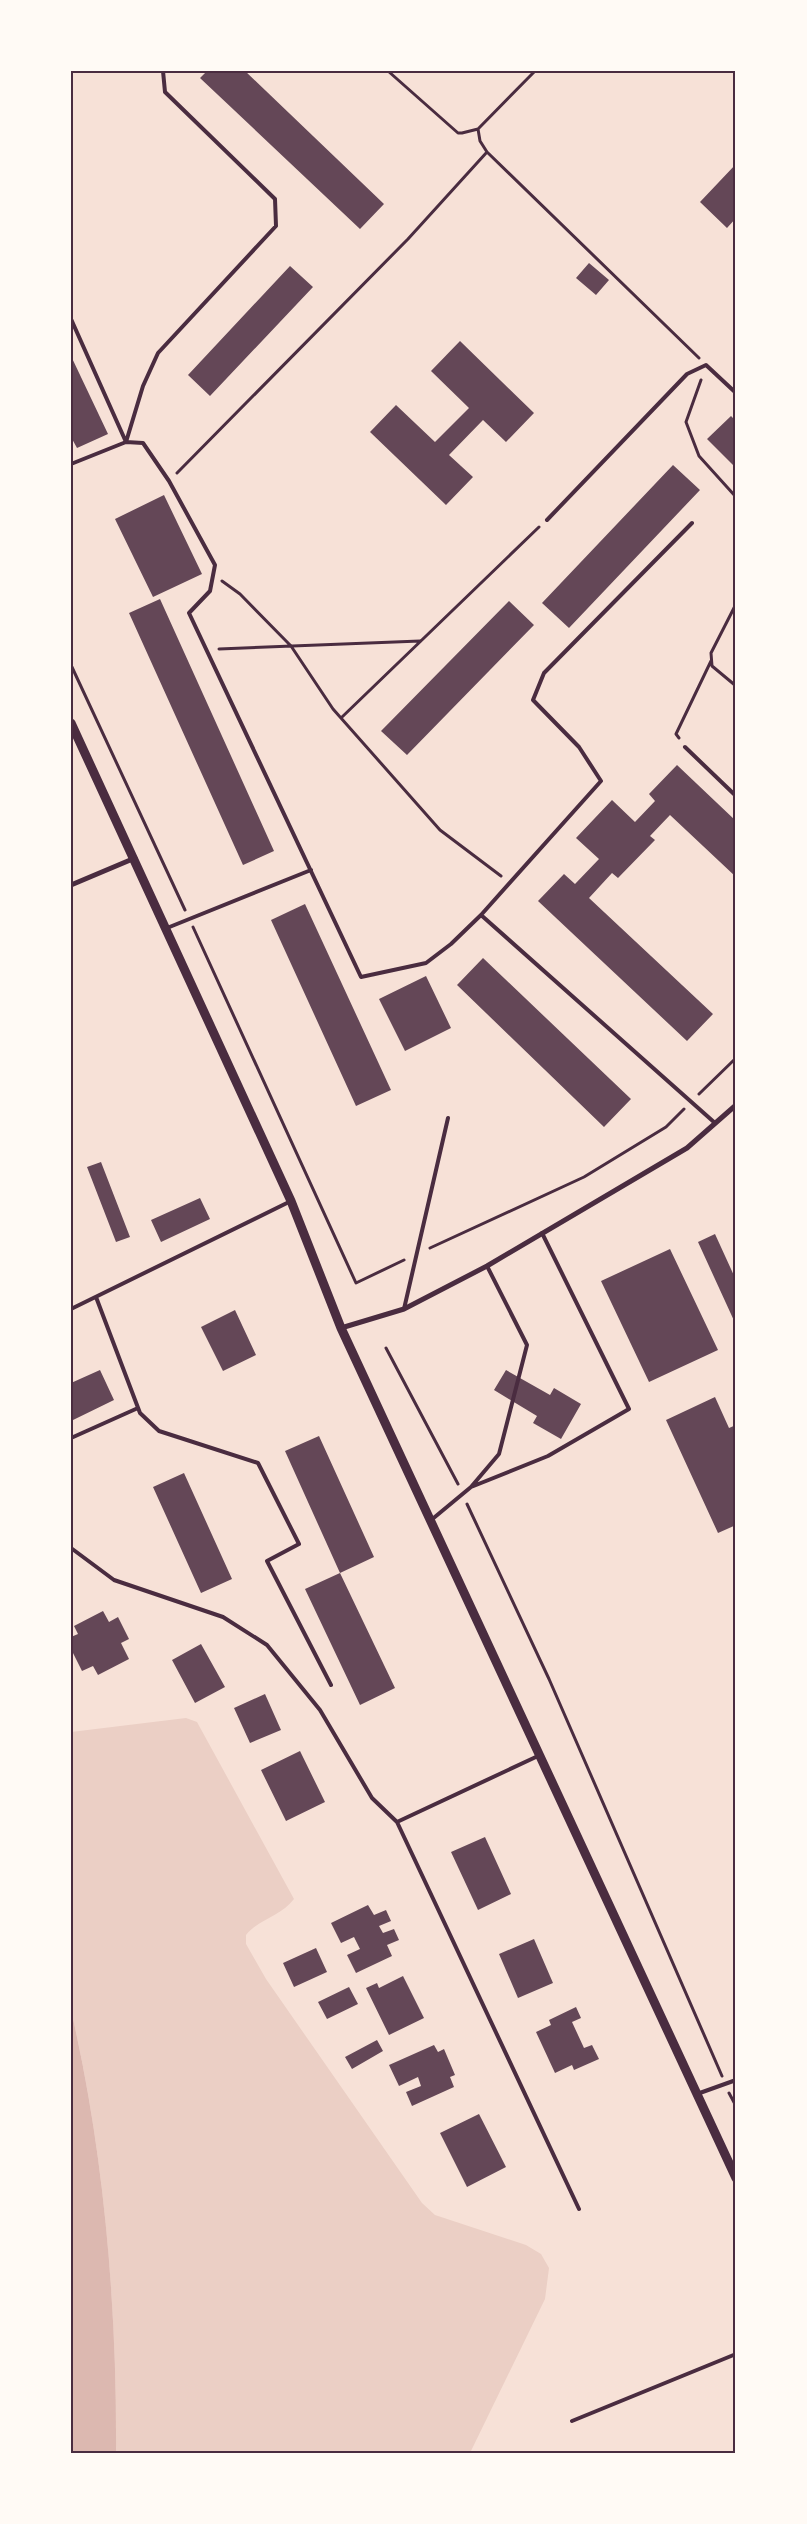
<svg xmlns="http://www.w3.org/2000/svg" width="807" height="2524" font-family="Raleway,sans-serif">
<rect width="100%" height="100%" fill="#f7e1d7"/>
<path fill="#ebcfc5" d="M186 1718 197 1722 294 1899C281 1916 259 1919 246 1935V1944L266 1979 422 2203 435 2215 526 2245 541 2254 549 2268 545 2299 470 2453H116C117 2307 104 2151 71 2010V1732Z"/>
<path fill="#dcb8b0" d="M71 2010C104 2152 117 2306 116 2453H71Z"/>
<path fill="#644757" d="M207 71H245L384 204 360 229 200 78Z
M736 164V218L727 228 700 202Z
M589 263 609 280 596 295 576 278Z
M290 266 313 287 210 396 188 375Z
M460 341 534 413 506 442 483 420 449 455 473 477 446 505 370 432 396 405 435 442 469 408 431 371Z
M71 356 108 434 77 448 71 437Z
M731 416 736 421V468L707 439Z
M673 465 700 490 569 628 542 603Z
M164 495 202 574 153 597 115 519Z
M160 599 274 851 243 865 129 613Z
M509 601 534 625 407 755 381 731Z
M677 765 736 821V877L670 815 650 836 655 840 618 878 612 873 589 898 713 1014 687 1041 538 901 564 874 575 884 599 859 576 838 612 800 635 822 655 801 649 794Z
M305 904 391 1090 356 1106 271 920Z
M483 958 631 1099 604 1127 457 985Z
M426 976 451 1028 405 1051 379 999Z
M101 1162 130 1237 116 1242 87 1167Z
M200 1198 210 1219 161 1242 151 1220Z
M715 1234 736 1280V1325L698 1242Z
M670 1249 718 1350 649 1382 601 1281Z
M235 1310 256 1355 223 1371 201 1327Z
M100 1370 114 1400 71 1421V1383Z
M506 1370 550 1395 554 1388 581 1404 561 1439 533 1423 537 1416 494 1390Z
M715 1397 729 1428 736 1425V1525L718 1533 666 1420Z
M319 1436 374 1557 340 1573 285 1451Z
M184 1473 232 1579 201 1593 153 1487Z
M340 1573 395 1688 360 1705 305 1589Z
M103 1611 109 1622 118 1617 129 1639 121 1643 129 1659 98 1675 93 1666 82 1671 71 1649V1637L78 1634 74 1626Z
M201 1644 225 1687 195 1703 172 1660Z
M265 1694 281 1730 250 1743 234 1708Z
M300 1751 325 1802 286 1821 261 1770Z
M485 1837 511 1894 478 1910 451 1852Z
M368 1905 374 1915 386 1910 391 1921 379 1926 383 1933 394 1929 399 1940 387 1945 392 1956 356 1973 347 1955 360 1949 354 1937 341 1943 331 1923Z
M534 1939 553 1983 518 1998 499 1954Z
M316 1948 327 1972 294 1987 283 1963Z
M403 1976 424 2018 389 2035 366 1988 377 1983 379 1988Z
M349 1987 358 2004 327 2019 318 2002Z
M576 2007 581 2018 572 2022 584 2048 592 2045 599 2059 574 2070 572 2065 555 2073 536 2032 551 2025 549 2020Z
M377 2040 383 2051 352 2069 345 2057Z
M434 2045 438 2052 444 2049 455 2075 450 2077 454 2087 412 2106 406 2092 421 2086 418 2077 399 2086 389 2065Z
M479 2114 506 2167 467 2187 440 2133Z"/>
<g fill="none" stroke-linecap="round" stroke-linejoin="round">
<path stroke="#4a2c40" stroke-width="3" d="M388 71 458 133H462L478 129
M535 71 478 129 480 141 487 152 699 358
M701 380 686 422 699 456 736 497
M177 473 408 239 487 152
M222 581 240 594 291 646 333 709 440 830 501 876
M736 604 711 653 712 666 736 686
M219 649 420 641
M71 665 185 910
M341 718 539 527
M679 738 676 734 711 661
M193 927 356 1283 404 1260
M699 1094 736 1058
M430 1248 584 1177 666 1127 684 1109
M386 1348 458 1484
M467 1504 549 1679 722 2076
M729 2093 736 2106"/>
<path stroke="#4a2c40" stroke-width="4" d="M71 319 126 442 143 443 169 481 215 565 210 591 189 613 361 977 426 963 451 944 481 915 601 781 579 747 533 700 544 673 692 523
M71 464 126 442 143 386 158 353 276 226 275 199 165 92 163 71
M547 520 687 374 706 365 736 393
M685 747 736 796
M481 915 715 1123
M167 928 311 870
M96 1297 140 1413 159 1431 258 1463 299 1544 267 1561 331 1685
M71 1309 291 1201
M404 1309 448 1118
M71 1438 138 1408
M471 1487 548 1456 629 1409 542 1233
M430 1521 471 1487 499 1454 527 1345 487 1266
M71 1548 114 1580 223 1617 267 1645 320 1710 372 1798 397 1822 579 2209
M397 1822 538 1756
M697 2094 736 2080
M572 2421 736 2354"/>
<path stroke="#4a2c40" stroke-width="5" d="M71 885 135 858
M341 1328 404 1309 487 1266 687 1148 736 1105"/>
<path stroke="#4a2c40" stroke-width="9" d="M71 723 291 1201 341 1328 736 2178"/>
</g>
<rect width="807" height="2524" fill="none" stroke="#fffaf5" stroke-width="145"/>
<rect x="72" y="72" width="662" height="2380" fill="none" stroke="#4a2c40" stroke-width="2"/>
</svg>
